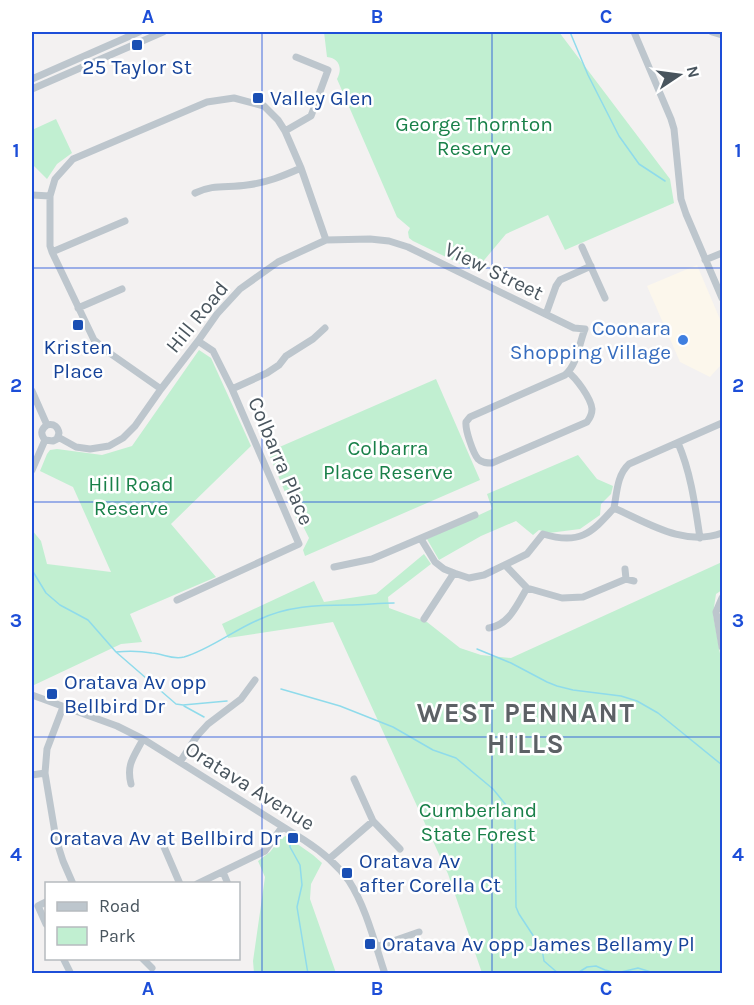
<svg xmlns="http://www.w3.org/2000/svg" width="754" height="1005" font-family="Karla,sans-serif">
<rect width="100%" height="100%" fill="#f3f1f1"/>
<path fill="#fcf7ec" d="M697 265 722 324V365L720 366 710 377 680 362 647 286Z"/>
<path fill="#c1efd1" d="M324 32H559L670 179 674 203 565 250 548 215 506 234 475 271 413 241 409 238 408 232 410 228 397 217 337 79C343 68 339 58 327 57Z
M56 119 72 153 57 164 47 179 32 164V130Z
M199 350 211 358 251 446 171 524 216 577 130 614 142 642 121 644 32 686V530L41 541 47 564 111 572 73 487 40 471 47 454 50 450 57 449 102 455 132 446Z
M436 379 480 480 305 556 303 550 309 538 303 526 299 525 268 452Z
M578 455 597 479 613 486 611 494 601 504 600 515 580 529 549 533 539 530 533 535 516 521 481 536 439 560 427 539 492 509 487 494Z
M424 554 431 564 388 597 389 608 427 622 460 648 481 655 511 658 722 562V590L716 594 713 614 722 665V973H482L448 874 333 622 228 638 222 624 314 581 324 602 376 594Z
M286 836 313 855 322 863 311 884 310 899 336 973H254L253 961 265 877 258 861 270 852 281 838Z"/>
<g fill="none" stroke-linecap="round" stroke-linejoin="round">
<path stroke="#8fdbeb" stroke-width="1.5" d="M570 32 588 75 619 136 639 164 665 181
M32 570 46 593 60 605 88 620 116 652 176 704 183 705 227 701
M477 649 511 663 547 682 557 686 573 690 621 696 637 701 658 713 722 765
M116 652C128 651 140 651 152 653 164 654 172 660 184 657 209 650 234 630 258 620 287 606 317 605 348 605 363 605 379 603 394 603
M281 689 340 706 393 727 433 750 456 758 493 789 515 816 516 907 519 914 542 949 544 961 559 974
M184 706 204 717
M290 841V847L300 865 302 885 297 907 308 974
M576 974 587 967 596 966 605 970 617 973 638 968 651 972 665 974"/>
<path stroke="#bdc6cd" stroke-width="7" d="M634 32 671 119 674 129 681 199 686 214 722 298
M712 32 722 35
M32 79 139 32
M32 89 163 32
M285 131 311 116 328 70 296 57
M195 193C213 184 228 188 247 185 266 183 283 176 301 168
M32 195 50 196
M582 247 605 298
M52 252 125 221
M705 260 722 253
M78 308 122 289
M546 314 556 286 560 280 591 266
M161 389 111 354 94 340 52 252 50 246V196L55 179 73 159 207 102 234 98 264 106 278 120 285 131 301 168 326 240
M232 389 267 373 279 365 286 356 313 339 325 328
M32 391 47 425
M58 437 76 447 90 449 109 446 123 438 135 426 161 389 198 341 217 314 240 289 278 262 326 240 370 239 389 241 408 247 574 328 585 329C579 343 578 364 565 375L470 417 466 422C465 430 473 453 478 459 482 463 487 463 492 463L587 422C590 418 592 414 592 409 591 398 576 378 568 372
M45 440 53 441 57 439 59 433C58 427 54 423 47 425
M45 440C40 434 41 429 47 425
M678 443C691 473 695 505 700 538
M32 470 45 440
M614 508C617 492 617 475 629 464L722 423
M614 508C648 523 684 547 722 533
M421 539 435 562 444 569 454 573 469 578 484 575 527 554 543 534C579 545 591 534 614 508
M505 565 527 588 562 598 583 597 626 579 634 581
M334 567 372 559 475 515
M625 569 626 579
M722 598 716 612 722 647
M177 600 299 544 232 389 213 351 198 341
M424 619 454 573
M489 628C509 625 517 605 527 588
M32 695 117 726 143 739 304 840C321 851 337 864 349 881 366 907 375 944 385 974
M63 707 47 749 45 773 56 839 63 861 73 884
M180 762 197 736 208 724 241 699 255 680
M32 775 45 773
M354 779 373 821 400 849
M131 784C126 764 134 757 143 739
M161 840 180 884
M329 859 373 821
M223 872 228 884
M197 884 265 851 282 827
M46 902 38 906 46 924
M376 947 419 932
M63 958 71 974
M142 958 152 968"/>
</g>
<path fill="none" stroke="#1d4ed8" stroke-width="1.5" stroke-opacity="0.55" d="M262 32V974M492 32V974M32 268H722M32 502H722M32 737H722"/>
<g fill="#1a4fb4" stroke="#fff" stroke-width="2">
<rect x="131" y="39" width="12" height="12" rx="3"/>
<rect x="252" y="92" width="12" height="12" rx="3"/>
<rect x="72" y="319" width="12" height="12" rx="3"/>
<rect x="46" y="688" width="12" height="12" rx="3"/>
<rect x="287" y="832" width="12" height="12" rx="3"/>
<rect x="341" y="867" width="12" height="12" rx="3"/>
<rect x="364" y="938" width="12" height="12" rx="3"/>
</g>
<circle fill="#3f7fe0" stroke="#fff" stroke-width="2" cx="683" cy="340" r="6"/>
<g text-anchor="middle" stroke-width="5" stroke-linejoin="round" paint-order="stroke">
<g font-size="21" fill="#164399" stroke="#fff" text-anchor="start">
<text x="137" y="74" text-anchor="middle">25 Taylor St</text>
<text x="270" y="105">Valley Glen</text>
<text x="78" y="354" text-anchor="middle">Kristen<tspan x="78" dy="24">Place</tspan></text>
<text x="64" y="689">Oratava Av opp<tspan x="64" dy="24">Bellbird Dr</tspan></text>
<text x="281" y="845" text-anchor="end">Oratava Av at Bellbird Dr</text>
<text x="359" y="868">Oratava Av<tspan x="359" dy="24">after Corella Ct</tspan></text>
<text x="382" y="951">Oratava Av opp James Bellamy Pl</text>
</g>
<g font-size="21" fill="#198049" stroke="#fff">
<text x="474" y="131">George Thornton<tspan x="474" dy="24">Reserve</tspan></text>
<text x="388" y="455">Colbarra<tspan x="388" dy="24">Place Reserve</tspan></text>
<text x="131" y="491">Hill Road<tspan x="131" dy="24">Reserve</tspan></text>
<text x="478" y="817">Cumberland<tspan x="478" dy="24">State Forest</tspan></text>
</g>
<g font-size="21" fill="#49555e" stroke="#fff">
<text transform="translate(494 271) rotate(26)" y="7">View Street</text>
<text transform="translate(197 317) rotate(-51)" y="7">Hill Road</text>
<text transform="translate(281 461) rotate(67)" y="7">Colbarra Place</text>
<text transform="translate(250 786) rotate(32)" y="7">Oratava Avenue</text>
</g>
<g font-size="21" fill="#366cbe" stroke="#fff" text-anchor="end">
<text x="671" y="335">Coonara<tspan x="671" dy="24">Shopping Village</tspan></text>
</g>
<g font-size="27" font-weight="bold" letter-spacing="1.5" fill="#5d6166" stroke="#fff">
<text x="526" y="722">WEST PENNANT<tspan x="526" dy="31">HILLS</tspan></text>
</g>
</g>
<rect width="754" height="1005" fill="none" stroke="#ffffff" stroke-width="66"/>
<rect x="45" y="882" width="195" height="78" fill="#ffffff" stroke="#b6bbbf" stroke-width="1.5"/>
<rect x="57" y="902" width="30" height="9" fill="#bdc6cd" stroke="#b6bbbf" stroke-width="1.5"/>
<text x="99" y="912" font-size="18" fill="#49555e">Road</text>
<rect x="57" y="927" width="30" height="18" fill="#c1efd1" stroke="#b6bbbf" stroke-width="1.5"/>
<text x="99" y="942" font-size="18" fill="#49555e">Park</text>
<g transform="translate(679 75) rotate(77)" stroke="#ffffff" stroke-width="4.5" paint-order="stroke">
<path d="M0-4.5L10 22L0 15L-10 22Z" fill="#49555e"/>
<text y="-9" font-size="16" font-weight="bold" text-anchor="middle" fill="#49555e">N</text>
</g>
<rect x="33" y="33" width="688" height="939" fill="none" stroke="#1d4ed8" stroke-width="2"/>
<g font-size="20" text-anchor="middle" font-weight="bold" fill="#1d4ed8">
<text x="148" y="23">A</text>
<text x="377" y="23">B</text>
<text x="606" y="23">C</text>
<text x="16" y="157">1</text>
<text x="738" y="157">1</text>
<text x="16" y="392">2</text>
<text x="738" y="392">2</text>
<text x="16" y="627">3</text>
<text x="738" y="627">3</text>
<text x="16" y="861">4</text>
<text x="738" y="861">4</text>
<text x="148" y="995">A</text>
<text x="377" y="995">B</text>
<text x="606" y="995">C</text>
</g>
</svg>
